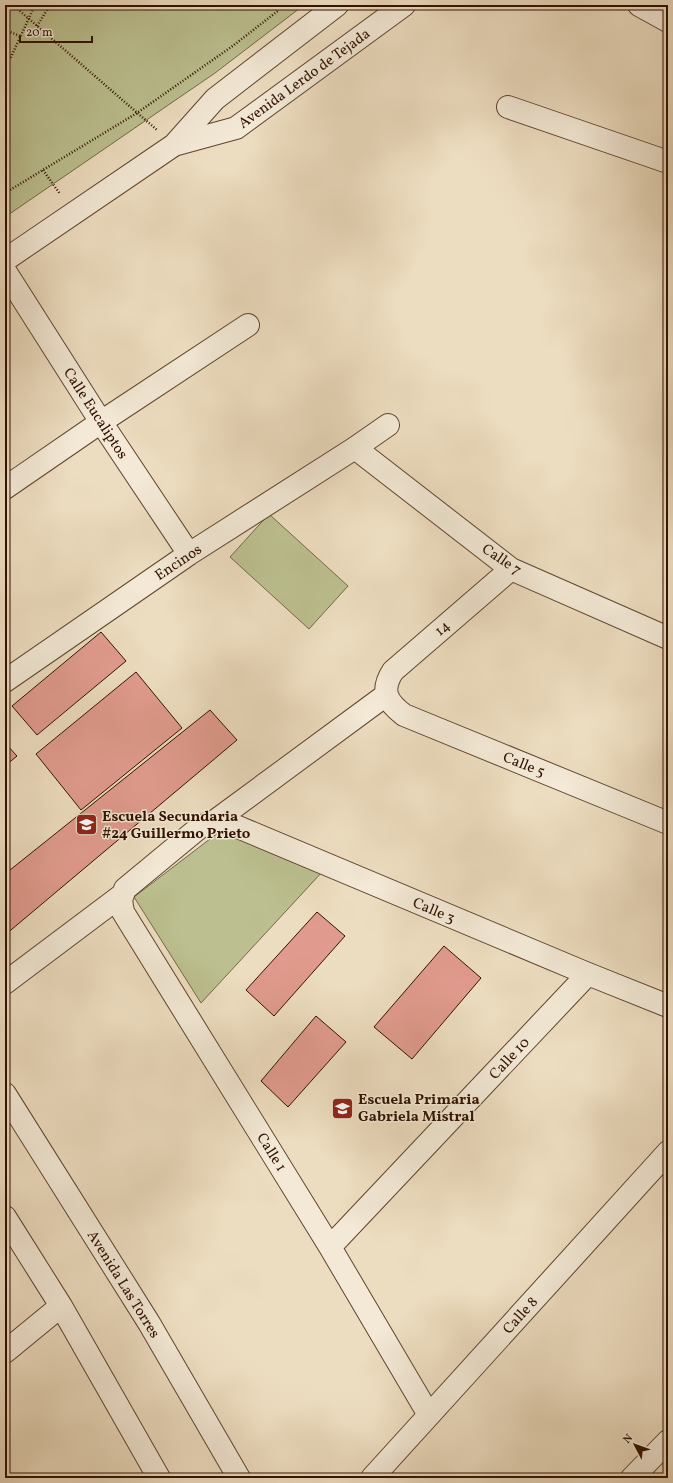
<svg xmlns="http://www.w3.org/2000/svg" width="673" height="1483" font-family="Vollkorn,serif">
<rect width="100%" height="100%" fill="#edddc0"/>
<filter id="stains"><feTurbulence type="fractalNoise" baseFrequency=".005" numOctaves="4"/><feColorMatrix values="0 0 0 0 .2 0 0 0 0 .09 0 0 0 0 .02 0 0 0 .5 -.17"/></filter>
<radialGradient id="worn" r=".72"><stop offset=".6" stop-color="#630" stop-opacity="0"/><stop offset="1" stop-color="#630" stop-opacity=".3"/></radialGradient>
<path fill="#bcc090" stroke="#766848" d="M5 5H304L215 73 5 217Z
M269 514 348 586 309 629 230 557Z
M223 829 323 871 201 1003 134 897Z"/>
<path fill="#e19b8e" stroke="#301100" d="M101 632 126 661 37 735 12 706Z
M136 672 182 728 81 810 36 754Z
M210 710 237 740 5 935V874Z
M5 743 17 756 5 766Z
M317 912 345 936 274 1016 246 990Z
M444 946 481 978 412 1059 374 1027Z
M316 1016 346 1042 288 1107 261 1081Z"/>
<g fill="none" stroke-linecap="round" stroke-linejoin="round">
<defs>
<path id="minor" d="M639 5 668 21
M508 107 668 162
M174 145 236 128 404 5
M5 260 174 145 215 99 337 5
M5 271 101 422 189 554
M355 448 511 569 668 638
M5 488 101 422 248 325
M511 569 393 671C380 691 387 702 404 715L668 823
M5 681 189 554 355 448 388 425
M215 821 386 695
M5 983 122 895
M5 1094 149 1323 239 1478
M5 1217 61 1306 159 1478
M330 1247 588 974
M5 1352 61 1306
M429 1415 330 1247 123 912 121 900 125 889 200 827 215 821 226 822 588 974 668 1006
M372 1478 668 1152
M632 1478 668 1441"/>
</defs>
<use href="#minor" stroke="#5f4430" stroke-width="24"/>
<path stroke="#301100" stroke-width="2.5" stroke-dasharray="1 2" stroke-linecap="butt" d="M13 5 157 130
M37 26 50 5
M5 30 20 36
M5 60 11 57 35 5
M43 170 60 194
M5 193 137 113 234 45 279 10 280 5"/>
<use href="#minor" stroke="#f3e9d6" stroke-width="22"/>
</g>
<defs>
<symbol id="school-square" viewBox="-11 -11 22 22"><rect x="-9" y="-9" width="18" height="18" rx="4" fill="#8f2418" stroke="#f3e9d6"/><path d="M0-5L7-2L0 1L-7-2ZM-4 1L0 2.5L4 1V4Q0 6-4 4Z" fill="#fff"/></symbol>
</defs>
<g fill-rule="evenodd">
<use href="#school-square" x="74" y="812" width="25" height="25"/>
<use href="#school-square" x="330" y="1096" width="25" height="25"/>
</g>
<g text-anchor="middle" stroke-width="3" stroke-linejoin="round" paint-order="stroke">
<g font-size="15" fill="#301100" stroke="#f3e9d6">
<text transform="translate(304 78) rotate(-36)" y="5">Avenida Lerdo de Tejada</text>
<text transform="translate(96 413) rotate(57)" y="5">Calle Eucaliptos</text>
<text transform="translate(502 559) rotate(34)" y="5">Calle 7</text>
<text transform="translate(178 562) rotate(-34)" y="5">Encinos</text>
<text transform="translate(442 628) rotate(-41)" y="5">14</text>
<text transform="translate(524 764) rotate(22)" y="5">Calle 5</text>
<text transform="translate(434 910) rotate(23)" y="5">Calle 3</text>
<text transform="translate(509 1058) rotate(-47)" y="5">Calle 10</text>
<text transform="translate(272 1152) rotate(58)" y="5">Calle 1</text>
<text transform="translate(124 1284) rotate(58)" y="5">Avenida Las Torres</text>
<text transform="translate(520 1315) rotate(-48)" y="5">Calle 8</text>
</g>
<g font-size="15" font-weight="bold" fill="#301100" stroke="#f3e9d6" text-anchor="start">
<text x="102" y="821">Escuela Secundaria<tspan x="102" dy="17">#24 Guillermo Prieto</tspan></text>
<text x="358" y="1104">Escuela Primaria<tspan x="358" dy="17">Gabriela Mistral</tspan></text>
</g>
</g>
<rect width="673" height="1483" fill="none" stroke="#edddc0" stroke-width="20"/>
<rect x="6" y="6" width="661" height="1471" fill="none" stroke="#301100" stroke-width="2"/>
<rect x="10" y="10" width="653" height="1463" fill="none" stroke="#301100"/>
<g transform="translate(635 1445) rotate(311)" stroke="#f3e9d6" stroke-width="3" paint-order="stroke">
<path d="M0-3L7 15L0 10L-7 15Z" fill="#301100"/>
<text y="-6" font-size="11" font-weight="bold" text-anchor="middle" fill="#301100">N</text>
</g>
<path d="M20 36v6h72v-6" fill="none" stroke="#301100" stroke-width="2"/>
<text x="26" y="36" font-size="12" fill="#301100" stroke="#f3e9d6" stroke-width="3" paint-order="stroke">20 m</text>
<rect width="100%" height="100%" filter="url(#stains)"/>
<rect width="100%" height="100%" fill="url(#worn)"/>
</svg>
